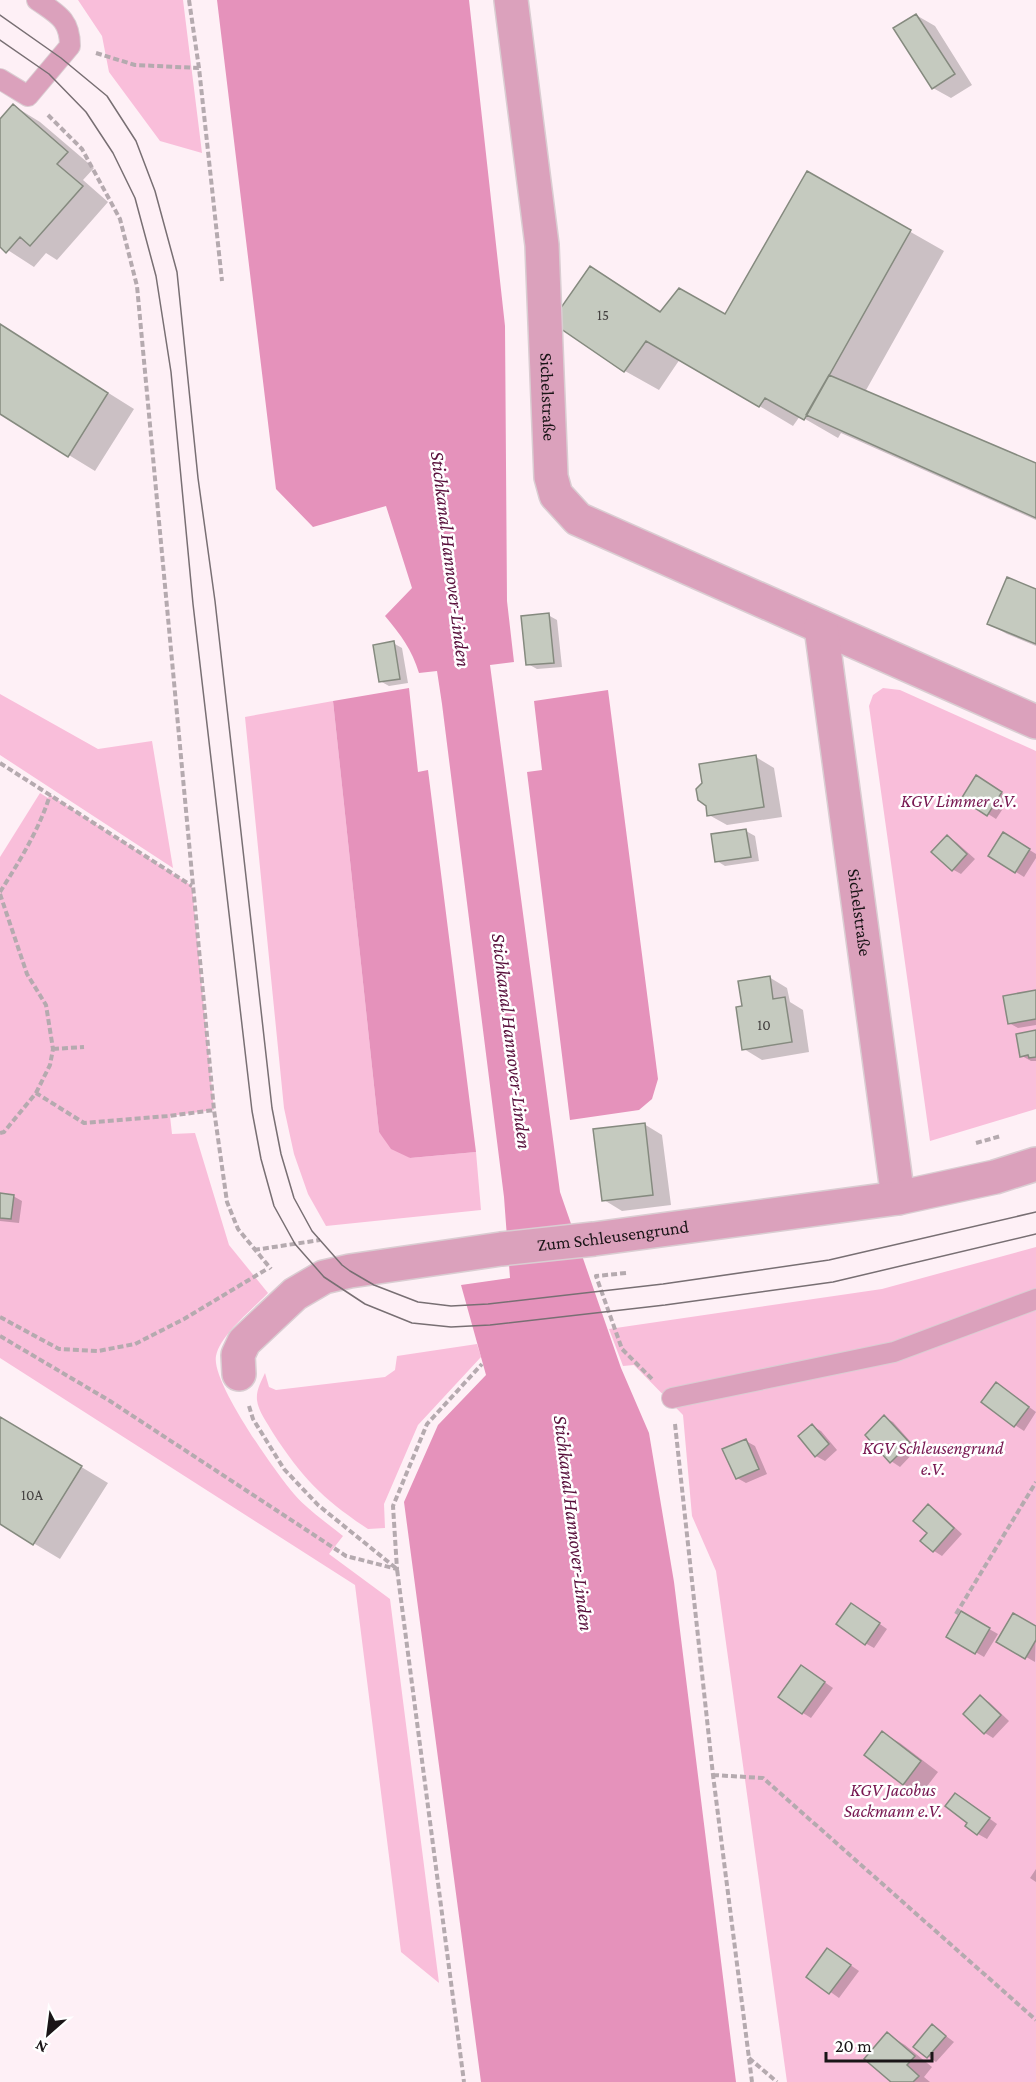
<svg xmlns="http://www.w3.org/2000/svg" width="1036" height="2082" font-family="'Crimson Pro',serif">
<rect width="100%" height="100%" fill="#fef0f6"/>
<path fill="#f9beda" d="M78 0H183L202 153 160 141 109 72 102 36Z
M883 688 900 690 1036 751V1109L930 1141 869 706 873 695Z
M0 694 98 749 152 741 173 868 0 755Z
M333 701 379 1132 410 1158 476 1152 481 1210 326 1226 308 1194 294 1154 284 1108 245 717Z
M40 793 48 798 50 795 192 886 214 1110 170 1116 172 1134 195 1133 229 1245 268 1293C252 1310 221 1334 216 1356 211 1382 276 1473 294 1494 308 1510 327 1523 343 1536L329 1554 390 1599 439 1983 401 1952 355 1585 0 1358V857Z
M1036 1247V2082H787L716 1571 692 1516 683 1415 634 1365 623 1366 609 1329 882 1289Z
M477 1344 481 1357 418 1425 384 1504 385 1528 368 1529C324 1500 302 1478 273 1433 268 1424 258 1411 257 1400 256 1390 261 1382 265 1373L269 1387 276 1390 385 1377 395 1370 397 1356Z"/>
<path fill="#e592bb" d="M217 0H469L505 326 507 601 514 662 490 665 560 1192 621 1368 649 1433 674 1582 736 2082H481L404 1502 438 1425 486 1375 461 1285 510 1278 504 1197 442 704 437 671 419 673C412 650 401 635 385 616L412 588 386 506 313 527 276 489Z
M409 688 418 772 428 770 476 1152 410 1158 391 1149 379 1132 333 701Z
M608 690 658 1079 652 1099 639 1110 570 1120 527 772 542 770 534 701Z"/>
<path fill="#0003" d="M916 15 935 26 972 85 951 98 933 88Z
M14 106 40 122 94 168 83 180 108 202 57 260 46 253 34 267 0 245V122Z
M807 173 944 251 865 392 1036 465V520L841 433 838 438 800 416 793 426 680 359 659 390 625 371 553 321 590 268 662 312 726 316Z
M0 325 134 409 95 471 0 413Z
M1036 590V646L1007 634 989 624Z
M548 615 557 620 562 667 537 669 528 664Z
M393 643 402 648 408 683 389 686 380 681Z
M756 757 774 768 782 817 727 825 709 815Z
M976 777 1010 798 996 819 963 798Z
M746 831 755 836 759 861 725 866 717 861Z
M1004 834 1036 854V858L1024 877 990 856Z
M947 837 956 842 975 859 961 874 952 869Z
M769 977 787 988 790 1002 803 1010 809 1052 762 1060 744 1049V1007Z
M1036 992V1025L1018 1028 1009 1023Z
M1036 1032V1061H1031L1022 1056Z
M644 1124 662 1135 671 1205 622 1211 604 1200Z
M0 1195 13 1196 22 1201 19 1223 0 1221Z
M1005 1389 1036 1412 1024 1431 1015 1425Z
M884 1417 893 1422 917 1449 900 1467 891 1461Z
M0 1418 108 1483 60 1559 0 1523Z
M812 1426 821 1431 837 1450 825 1461 816 1456Z
M746 1441 755 1446 767 1474 746 1483 737 1478Z
M928 1506 937 1511 962 1534 942 1556 934 1551 930 1533Z
M860 1610 887 1629 874 1648 865 1643Z
M961 1613 998 1634 984 1657 948 1636Z
M1036 1627 1035 1662 998 1641Z
M810 1672 833 1688 811 1718 803 1713Z
M980 1697 989 1702 1009 1721 993 1738 985 1733Z
M882 1733 900 1743 938 1772 921 1794 903 1784Z
M964 1800 997 1824 987 1839 978 1834 970 1822Z
M1036 1869V1882L1030 1878Z
M836 1955 859 1971 839 1998 808 1976Z
M933 2026 954 2042 936 2062 915 2047Z
M887 2034 905 2045 932 2067 924 2077 930 2082H893Z"/>
<path fill="#c5cabf" stroke="#858a7f" stroke-width="1.5" d="M916 14 955 74 932 89 893 28Z
M13 104 68 152 57 164 83 186 30 246 20 237 6 253 0 247V119Z
M807 171 911 230 804 420 765 398 759 407 646 341 624 372 551 322 590 266 660 312 679 288 725 314Z
M0 324 108 393 68 457 0 414Z
M829 375 1036 463V518L806 415Z
M1007 577 1036 589V644L987 624Z
M549 613 554 663 526 665 521 616Z
M394 641 400 679 379 682 373 645Z
M756 755 764 807 707 816 706 806 698 800 696 789 702 783 699 764Z
M976 775 1002 792 987 816 961 799Z
M746 829 751 857 715 862 711 834Z
M1003 832 1030 849 1015 873 988 856Z
M947 835 967 854 952 871 931 852Z
M770 976 773 999 785 997 792 1042 742 1050 736 1007 742 1006 738 981Z
M1036 990V1019L1008 1024 1003 996Z
M1036 1030V1057L1029 1058 1028 1055 1020 1057 1016 1034Z
M645 1123 653 1195 602 1201 593 1129Z
M0 1193 14 1195 11 1219 0 1218Z
M996 1382 1029 1407 1014 1427 981 1402Z
M884 1415 910 1443 890 1463 865 1435Z
M0 1417 82 1466 33 1545 0 1524Z
M812 1424 829 1444 815 1457 798 1436Z
M746 1439 759 1469 736 1479 722 1449Z
M928 1504 954 1528 933 1552 920 1541 927 1533 913 1521Z
M851 1603 880 1623 865 1645 836 1624Z
M961 1611 990 1628 975 1654 946 1637Z
M1013 1613 1036 1626V1640L1025 1659 996 1642Z
M801 1665 825 1682 802 1714 778 1697Z
M980 1695 1001 1715 984 1734 963 1714Z
M882 1731 921 1761 903 1785 864 1755Z
M955 1793 990 1818 977 1835 965 1826 967 1823 945 1806Z
M827 1948 851 1965 829 1994 806 1977Z
M932 2024 946 2036 927 2058 913 2047Z
M887 2032 915 2056 907 2065 919 2076 913 2082H891L864 2059Z"/>
<g fill="none" stroke-linecap="round" stroke-linejoin="round">
<defs>
<path id="service" d="M0 79 28 96 70 46C70 19 57 14 37 0
M672 1398 894 1352 1036 1299"/>
<g id="minor">
<path id="s1" d="M511 0 542 245 551 477 556 495 578 519 1036 722"/>
<path id="s2" d="M821 627 898 1198"/>
<path id="s3" d="M239 1374 238 1355 244 1342 295 1294 324 1277 350 1271 501 1249 594 1239 898 1198 995 1177 1036 1164"/>
</g>
</defs>
<use href="#service" stroke="#dacdd2" stroke-width="22"/>
<use href="#minor" stroke="#dacdd2" stroke-width="36"/>
<path stroke="#b5aaaf" stroke-width="4" stroke-dasharray="6 3" stroke-linecap="butt" d="M189 0 199 68 222 281
M96 53 135 65 199 68
M48 115 82 149 120 219 137 286 214 1110 227 1202 238 1229 271 1269
M0 763 192 886
M0 892C19 862 39 830 50 795
M0 894 27 974 46 1005 53 1049 50 1065 36 1093
M53 1049 84 1047
M0 1133 4 1132 36 1093 84 1123 169 1116 214 1110
M976 1143 1001 1136
M254 1250 320 1240
M626 1273 596 1276 622 1349 653 1380
M0 1317 59 1349 98 1351 135 1344 184 1319 267 1269
M0 1336 110 1401 346 1556 397 1569 393 1506 427 1424 482 1364
M249 1406 253 1419 284 1469 318 1505 397 1569 464 2082
M675 1424 713 1775 752 2082
M956 1614 1036 1482
M713 1775 763 1778 1036 2020
M749 2058 777 2082"/>
<use href="#service" stroke="#dba1bc" stroke-width="20"/>
<use href="#minor" stroke="#dba1bc" stroke-width="33"/>
<path stroke="#786f73" stroke-width="1.5" d="M0 15 61 58 107 96 136 141 155 191 177 272 198 478 215 601 272 1108 281 1154 294 1198 312 1231 342 1265 350 1271 374 1285 418 1302 451 1306 488 1304 663 1284 829 1260 1036 1212
M0 40 49 74 86 112 113 153 135 198 156 276 171 372 193 604 252 1111 261 1159 274 1206 295 1244 324 1277 365 1304 412 1323 451 1327 490 1325 665 1305 833 1282 1036 1234"/>
</g>
<g text-anchor="middle" stroke-width="5" stroke-linejoin="round" paint-order="stroke">
<g font-size="15" fill="#454241">
<text x="603" y="320">15</text>
<text x="764" y="1030">10</text>
<text x="32" y="1500">10A</text>
</g>
<g font-size="18" fill="#1a1517" stroke="#fff">
<text dy="6" stroke="none"><textPath href="#s1" startOffset="399">Sichelstraße</textPath></text>
<text dy="6" stroke="none"><textPath href="#s2" startOffset="288">Sichelstraße</textPath></text>
<text dy="6" stroke="none"><textPath href="#s3" startOffset="429">Zum Schleusengrund</textPath></text>
</g>
<g font-size="18" font-style="italic" fill="#771751" stroke="#fff">
<text x="959" y="807">KGV Limmer e.V.</text>
<text x="933" y="1454">KGV Schleusengrund<tspan x="933" dy="21">e.V.</tspan></text>
<text x="893" y="1796">KGV Jacobus<tspan x="893" dy="21">Sackmann e.V.</tspan></text>
</g>
<g font-size="20" font-style="italic" fill="#580f3b" stroke="#fff">
<text transform="translate(451 559) rotate(83)" y="7">Stichkanal Hannover-Linden</text>
<text transform="translate(512 1041) rotate(83)" y="7">Stichkanal Hannover-Linden</text>
<text transform="translate(574 1523) rotate(83)" y="7">Stichkanal Hannover-Linden</text>
</g>
</g>
<g transform="translate(48 2034) rotate(208)" stroke="#ffffff" stroke-width="4.5" paint-order="stroke">
<path d="M0-4.5L10 22L0 15L-10 22Z" fill="#1a1517"/>
<text y="-9" font-size="16" font-weight="bold" text-anchor="middle" fill="#1a1517">N</text>
</g>
<path d="M826 2052v9h106v-9" fill="none" stroke="#1a1517" stroke-width="3"/>
<text x="835" y="2052" font-size="18" fill="#1a1517" stroke="#ffffff" stroke-width="4.5" paint-order="stroke">20 m</text>
</svg>
